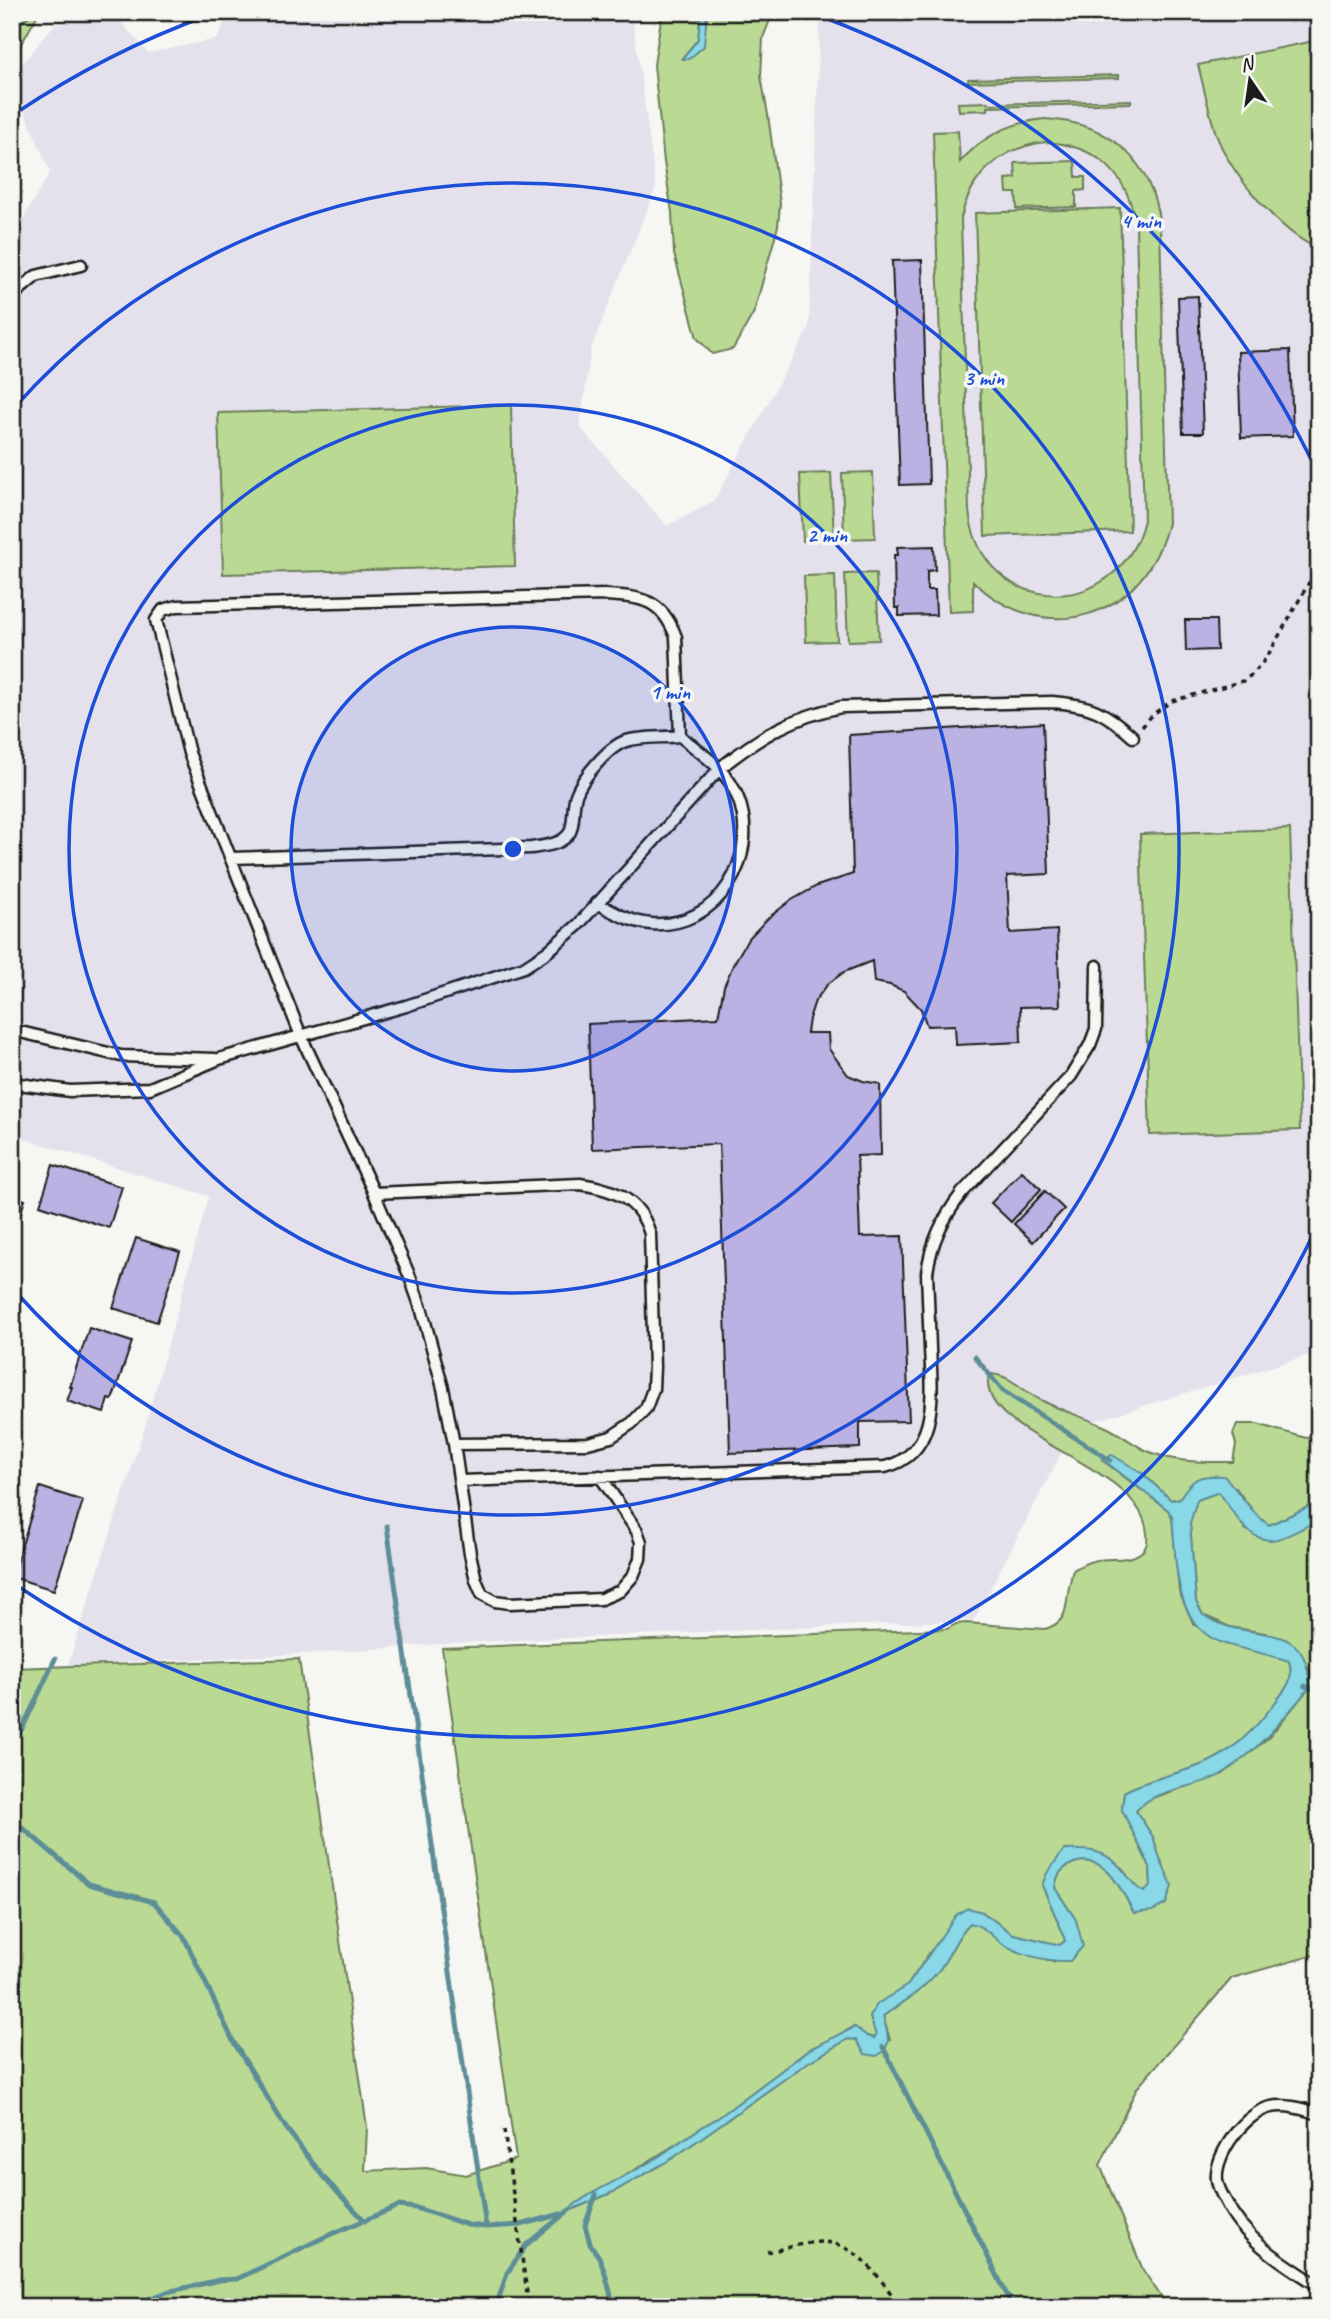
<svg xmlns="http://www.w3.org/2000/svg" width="1331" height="2319" font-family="Caveat,sans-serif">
<rect width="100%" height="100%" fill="#f6f6f2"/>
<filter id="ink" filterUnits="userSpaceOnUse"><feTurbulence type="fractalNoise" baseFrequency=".0143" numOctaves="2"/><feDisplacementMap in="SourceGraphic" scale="14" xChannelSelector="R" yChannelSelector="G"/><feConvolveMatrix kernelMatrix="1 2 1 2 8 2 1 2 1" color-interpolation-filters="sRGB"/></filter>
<g filter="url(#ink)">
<path fill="#e4e1ed" d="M229 12H345L353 24 417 12H632L656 188 591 348 580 427 667 526 714 501 809 328 820 12H1319V1352L1075 1427 974 1620 455 1643 303 1654 68 1665 146 1423 209 1196 12 1135V238L50 172 12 81V76L54 25 115 15 148 53 217 39Z"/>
<path fill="#bada94" stroke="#6b7b58" stroke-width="2" fill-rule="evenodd" d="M30 12H42L38 14 12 61V27L28 17Z
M660 12H701L698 39 682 58 688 59 706 24 707 12H773L763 38 761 76 768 115 780 204 778 226 754 312 733 349 712 354 697 338 674 254 672 212 664 162 654 65 661 19Z
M1319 40V249C1280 233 1230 173 1216 134 1209 112 1204 88 1198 65Z
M1119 75V78L968 82V79Z
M1131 100V103L988 107V110L959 111 958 103 988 102V104Z
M1044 119C1110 122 1152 160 1160 226L1168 523C1145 619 1044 650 973 581V611L949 612 933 132 958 131 960 162C983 136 1009 123 1044 119ZM1045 142C1098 145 1129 175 1136 227L1144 520C1119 624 981 618 969 511L961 218C971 174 1001 148 1045 142Z
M1075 161 1076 177H1085V190L1076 191V207L1017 209 1016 193H1007L1006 179 1016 178 1015 163Z
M1120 208 1130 531 985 536 975 213Z
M511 405 515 566 223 574 218 413Z
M873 472 875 538 844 539 842 473Z
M831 473 834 539 803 541 800 474Z
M876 573 879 640 848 641 845 574Z
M835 575 837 641 806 642 804 576Z
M1290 829 1300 1130 1150 1135 1140 834Z
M989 1374C1010 1374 1022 1391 1041 1400 1061 1411 1084 1417 1106 1427 1119 1433 1130 1442 1143 1449 1172 1463 1201 1462 1233 1462L1236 1444 1233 1434 1237 1424H1257L1306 1438 1319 1435V1502L1269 1525 1256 1515 1236 1488 1171 1500 1141 1472 1102 1460 1168 1510 1172 1517 1179 1592 1194 1625 1289 1661C1295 1682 1286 1688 1274 1704 1255 1729 1232 1754 1201 1765 1175 1775 1148 1779 1124 1792L1122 1810 1150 1867 1151 1886 1144 1892 1135 1888 1121 1867 1064 1850 1042 1885 1063 1933 1065 1941 1060 1945 1013 1934 982 1912 968 1909 929 1953 908 1985 877 2005 870 2017 876 2035 874 2039 867 2036 854 2027 810 2049 718 2118 567 2212 613 2192 673 2158 807 2063 848 2039 890 2040 883 2016C904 2002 923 1990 939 1970 951 1955 956 1936 970 1923L980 1925 1006 1946 1054 1962 1076 1920 1055 1888C1057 1874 1061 1868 1074 1863 1106 1852 1122 1891 1134 1913L1172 1886 1160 1859 1153 1837 1136 1811 1146 1800 1223 1774 1269 1737 1310 1687 1309 1668 1265 1633 1230 1627 1203 1615 1196 1602 1190 1523 1197 1500 1219 1492 1246 1530 1277 1539 1319 1520V1958L1314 1955 1232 1978 1137 2088 1100 2165 1143 2270 1168 2307H12V1668L299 1659 367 2127 365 2171 426 2168 466 2175 516 2159 442 1648 947 1629 956 1624 966 1623 1045 1629C1065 1623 1066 1612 1068 1593 1069 1585 1071 1578 1073 1570 1079 1567 1086 1562 1093 1561 1107 1557 1128 1562 1140 1553 1147 1548 1148 1542 1147 1534 1143 1461 973 1438 989 1374Z"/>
<path fill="#89d8e7" stroke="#5d8d96" stroke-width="2" d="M701 12H707L704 46 689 59H682L698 39Z
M1112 1455 1141 1472 1171 1500 1179 1499C1193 1477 1198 1475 1224 1476 1240 1492 1250 1512 1269 1525L1319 1502V1520C1306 1526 1291 1536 1277 1539 1249 1546 1233 1511 1219 1492L1197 1500 1190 1523 1196 1602 1203 1615C1212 1620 1223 1626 1233 1628 1278 1637 1307 1632 1310 1687 1284 1718 1259 1750 1225 1772 1198 1790 1158 1785 1136 1811L1153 1837 1160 1859 1172 1886 1166 1904 1152 1911 1134 1913C1122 1891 1106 1852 1074 1863 1061 1868 1057 1874 1055 1888L1076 1920 1083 1946 1070 1961C1050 1962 1025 1956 1006 1946 993 1939 986 1926 970 1923 956 1936 951 1955 939 1970 923 1990 904 2002 883 2016 887 2033 894 2046 877 2056L865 2054 856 2040 848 2039 807 2063 673 2158 613 2192 564 2213C592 2189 627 2177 658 2157 678 2144 696 2129 718 2118L810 2049 855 2027 867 2036 874 2038 876 2035 870 2017 877 2004 908 1985 956 1915 968 1908 982 1912 1013 1934 1060 1945 1065 1941 1063 1933 1042 1885 1047 1873 1064 1850C1087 1849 1104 1849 1121 1868 1130 1877 1132 1886 1144 1892L1151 1886 1150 1867 1122 1810 1124 1792C1148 1779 1175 1775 1201 1765 1232 1754 1255 1729 1274 1704 1286 1688 1295 1681 1289 1661 1268 1654 1246 1650 1225 1644 1172 1627 1177 1562 1172 1516L1168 1510 1102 1459Z"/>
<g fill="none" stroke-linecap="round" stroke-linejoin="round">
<path stroke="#5d8d96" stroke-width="5" d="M975 1357 1003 1391 1110 1460
M387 1526 486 2227
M1305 1686 1319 1691
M12 1744 23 1727 55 1659
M12 1819 89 1884 154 1902 184 1937 233 2041 286 2128 325 2179 365 2221
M883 2047 1013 2307
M596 2195 585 2225 590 2244 599 2257 605 2273 614 2307
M127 2307 167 2292 219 2280 237 2279 329 2235 399 2206 416 2208 468 2225 486 2227 521 2225 561 2214
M496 2307 507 2273 527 2244 568 2211"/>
</g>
<path fill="#bbb1e2" stroke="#1c1c1c" stroke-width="2" d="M922 260 929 484 900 485 892 261Z
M1198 296 1203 433H1183L1178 297Z
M1290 350 1293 436 1241 438 1238 352Z
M934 546 935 570 927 571V590H935L936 615 899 616V608H895L894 555H898L897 547Z
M1185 620H1216L1217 650 1186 651Z
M1043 723 1049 874 1007 876 1010 933 1057 930 1060 1006 1020 1007 1021 1042 956 1045 955 1025 927 1026 921 1009 904 991 890 985 874 982 872 961 844 972 828 984 815 1001 809 1019 807 1033H828L829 1049 848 1075 863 1081 880 1084 881 1155 857 1156 860 1237 902 1236 909 1421 860 1422V1448L730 1453 719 1144 592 1149 588 1024 718 1017 724 986 733 965 748 939 768 918 790 901 817 886 853 874 849 735Z
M53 1165 122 1187 109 1228 40 1205Z
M1022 1171 1041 1189 1011 1222 991 1203Z
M1045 1191 1064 1209 1033 1242 1014 1224Z
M12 1196 25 1200 12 1241Z
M136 1238 180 1252 157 1322 113 1308Z
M89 1328 132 1342 112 1400 108 1399 104 1413 67 1401 72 1387H70Z
M40 1487 83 1501 54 1590 12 1577Z"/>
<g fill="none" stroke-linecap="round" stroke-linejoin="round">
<defs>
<path id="lane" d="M12 296 36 276 81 265
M231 858 531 848C543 846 563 845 570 832 575 821 572 806 576 795 582 778 609 746 626 741 643 736 663 738 680 736
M597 903C615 913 630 922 651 924 718 929 761 857 738 798 728 770 702 754 680 736L676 637C662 599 642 597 605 595L177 606 163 610 156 620 189 753 301 1036 374 1193 410 1277 422 1311 443 1388 454 1444 470 1554 476 1580 482 1594 495 1601 510 1603 601 1599 620 1591 633 1576 640 1559 641 1542 637 1531 600 1476
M12 1030 121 1056 215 1059
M12 1083 70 1091 150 1088 219 1059 406 1006 524 967 547 952 578 925 720 768C759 737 792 717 841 707L1052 702C1091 705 1104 711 1133 737
M374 1193 580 1184C614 1189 640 1199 650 1234L654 1367 653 1389 646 1408 632 1423 611 1437 588 1443 454 1444
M460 1481 885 1467C940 1453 932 1392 930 1348 929 1323 928 1298 927 1273 931 1242 943 1218 962 1193L1071 1076 1090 1045 1096 1029 1097 966
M1319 2114C1304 2109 1287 2104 1271 2107 1246 2112 1214 2154 1217 2180 1218 2186 1222 2195 1225 2200 1244 2240 1283 2263 1319 2286"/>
</defs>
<use href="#lane" stroke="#1c1c1c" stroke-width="15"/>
<path stroke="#1c1c1c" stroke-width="3.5" stroke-dasharray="5 5" stroke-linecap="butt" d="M1142 727 1153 714 1172 701 1243 681 1254 673 1267 657 1311 579 1319 547
M504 2130 529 2307
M767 2252C784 2249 804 2242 822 2242 859 2243 881 2281 901 2307"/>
<use href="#lane" stroke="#f6f6f2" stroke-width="10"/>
</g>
</g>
<circle cx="513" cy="849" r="222" fill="#1d4ed8" fill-opacity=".12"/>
<g fill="none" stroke="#1d4ed8" stroke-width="3.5">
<circle cx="513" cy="849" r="222"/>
<circle cx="513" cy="849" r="444"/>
<path d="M14 408A666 666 0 1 1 14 1290"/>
<path d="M1318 1224A888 888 0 0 1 16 1585M16 113A888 888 0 0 1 209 15M817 15A888 888 0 0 1 1318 474"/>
</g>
<circle cx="513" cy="849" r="10" fill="#1d4ed8" stroke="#f6f6f2" stroke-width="3.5"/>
<g font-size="21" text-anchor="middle" font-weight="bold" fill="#1d4ed8" stroke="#f6f6f2" stroke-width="7" stroke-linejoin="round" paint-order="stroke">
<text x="1141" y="228">4 min</text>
<text x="984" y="385">3 min</text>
<text x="827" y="542">2 min</text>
<text x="670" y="699">1 min</text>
</g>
<rect width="1331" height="2319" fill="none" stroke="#f6f6f2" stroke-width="42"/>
<rect x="21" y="21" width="1289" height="2277" fill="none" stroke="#1c1c1c" stroke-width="2.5" filter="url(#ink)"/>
<g transform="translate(1250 80) rotate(347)" stroke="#f6f6f2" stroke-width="5" paint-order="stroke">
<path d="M0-5L12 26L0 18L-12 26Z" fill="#1c1c1c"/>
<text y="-10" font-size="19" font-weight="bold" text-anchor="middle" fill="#1c1c1c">N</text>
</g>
</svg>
